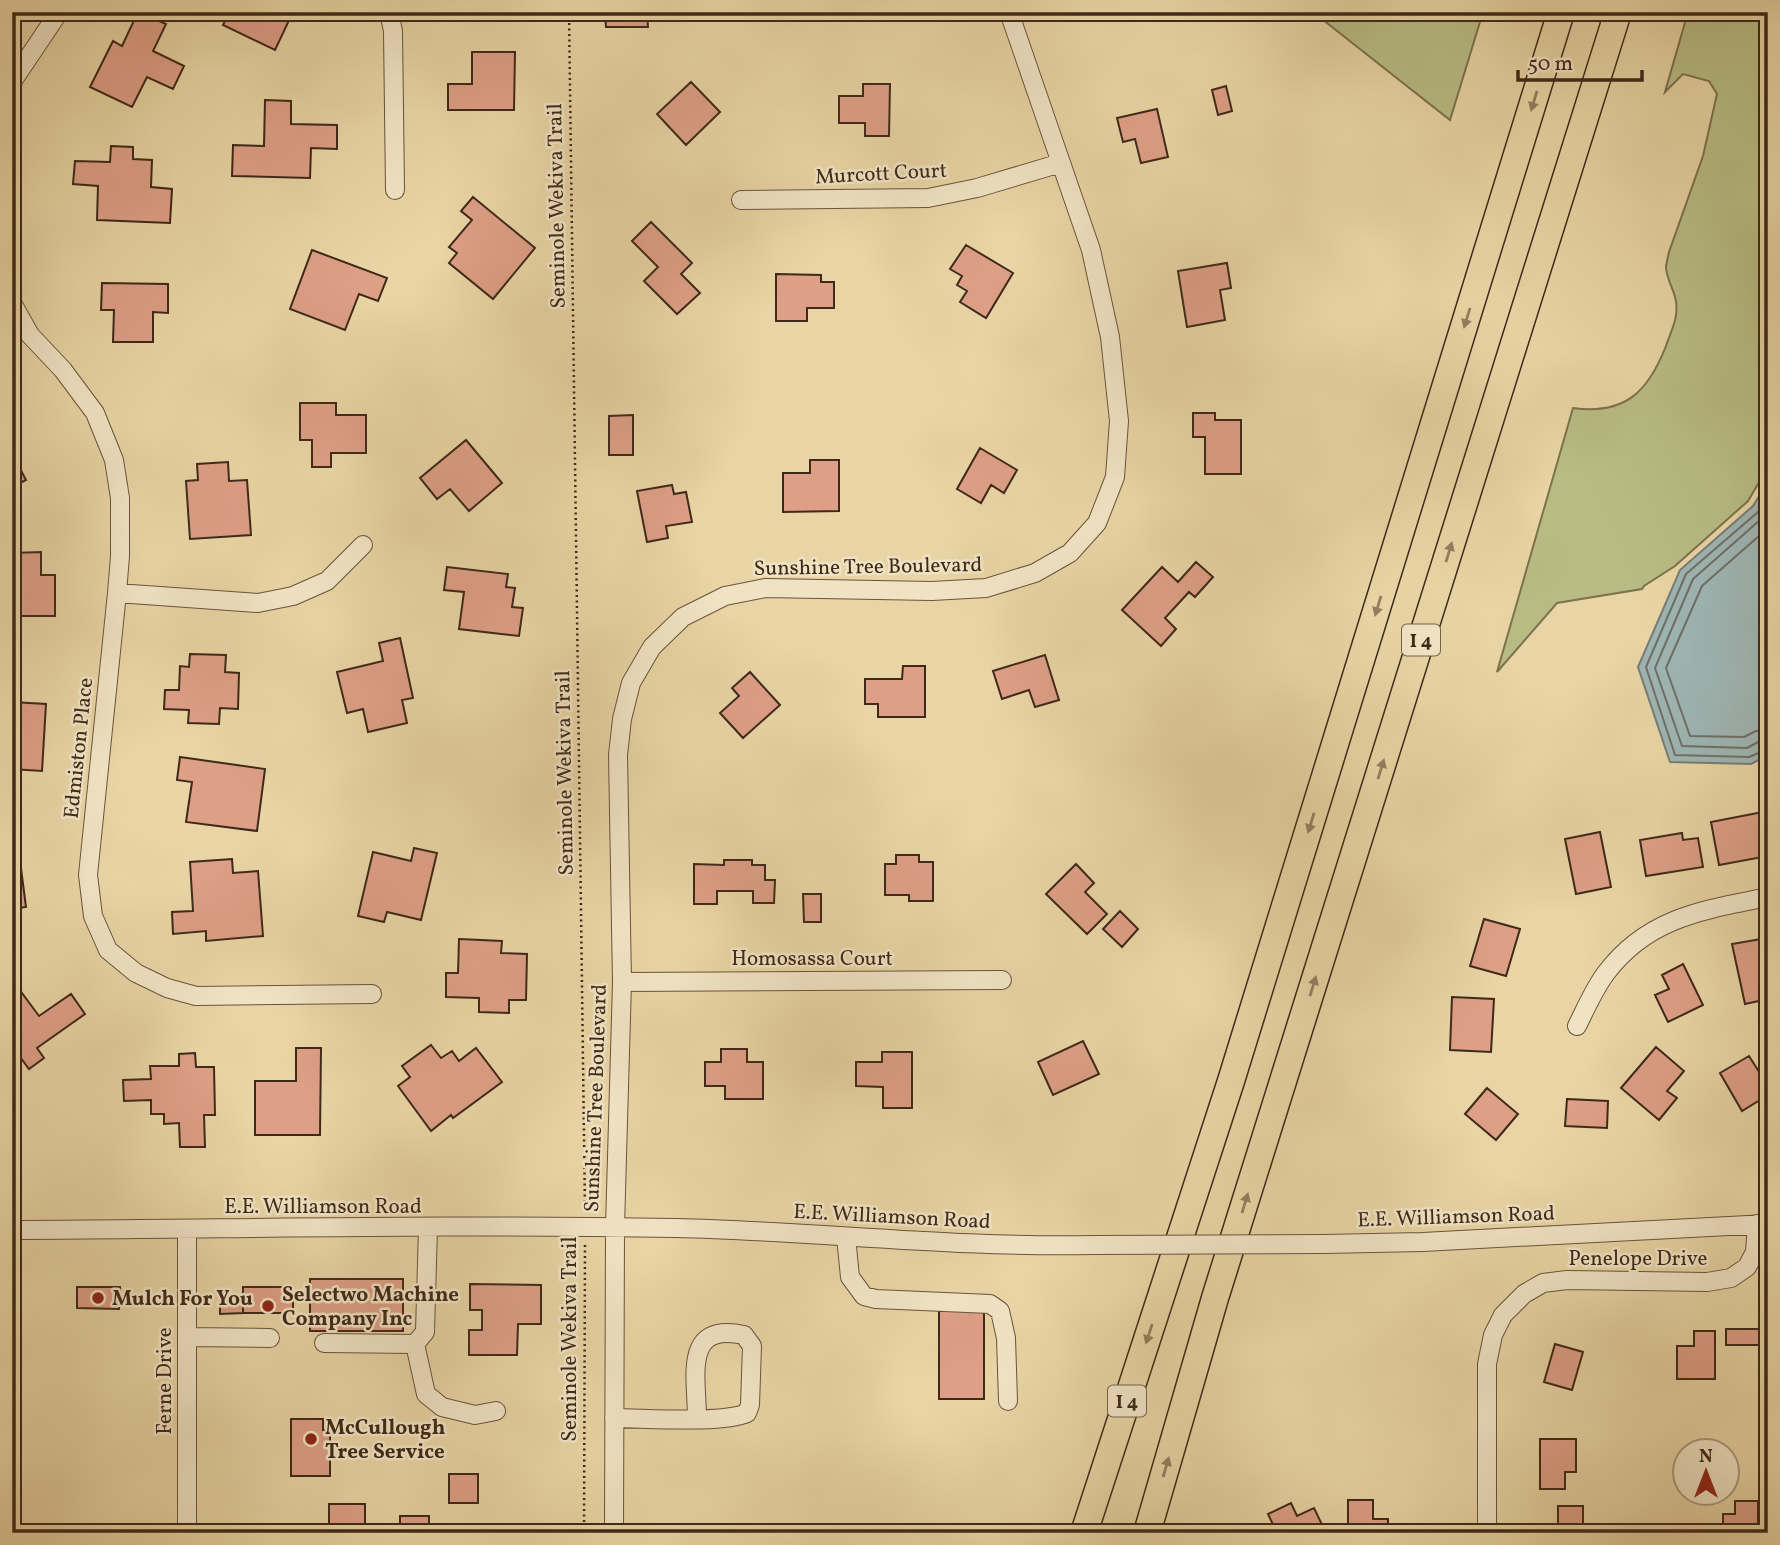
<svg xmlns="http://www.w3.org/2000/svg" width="1780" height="1545" font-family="Vollkorn,serif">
<rect width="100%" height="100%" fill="#e8d4a4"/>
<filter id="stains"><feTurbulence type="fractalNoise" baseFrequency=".00286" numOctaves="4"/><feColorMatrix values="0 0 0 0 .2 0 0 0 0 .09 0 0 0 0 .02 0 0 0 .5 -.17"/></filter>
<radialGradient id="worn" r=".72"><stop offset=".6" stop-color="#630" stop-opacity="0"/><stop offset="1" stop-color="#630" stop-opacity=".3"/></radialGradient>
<path fill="#b8bc84" stroke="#7c724e" stroke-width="2" d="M1313 12H1483L1450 120Z
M1688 12H1768V467L1748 501 1675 566 1644 586 1642 589 1557 603 1497 672 1573 408C1625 415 1648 392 1666 346 1669 336 1675 325 1676 315 1679 294 1668 286 1666 268 1666 264 1668 257 1669 252L1703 156 1717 94 1709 81 1683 74 1665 92Z"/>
<path fill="#9eb5b3" stroke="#787d75" stroke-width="2" d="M1768 482V755L1751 764 1670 762 1638 667 1680 570 1753 506Z"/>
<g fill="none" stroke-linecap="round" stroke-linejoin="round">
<path stroke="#6e6f66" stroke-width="2" d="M1768 495 1758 512 1686 574 1646 667 1675 755 1749 757 1768 749
M1768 513 1693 579 1655 668 1682 746 1747 748 1760 741 1768 740
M1768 528 1702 586 1666 668 1690 736 1744 737 1756 731 1768 730"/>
</g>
<path fill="#dd9f86" stroke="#3f2919" stroke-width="2" d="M138 12 166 24 153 51 184 66 173 89 147 77 132 107 90 87 113 41 122 46Z
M229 12H293L275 50 223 25Z
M605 12H647L648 27H606Z
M472 52H515L514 110H448V84H472Z
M691 82 720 112 686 145 657 114Z
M863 84H890L889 136H865V123H839V96H863Z
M1226 86 1232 111 1218 115 1212 90Z
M265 100 291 101V124L337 125V149L311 148 310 178 232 176 233 145 264 146Z
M1157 109 1168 157 1141 163 1135 139 1123 142 1117 118Z
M111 146 133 147V159L152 160 151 187 172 189 170 223 97 220 98 186 73 184 75 161 110 162Z
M473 197 535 248 493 299 449 263 457 253 449 247 472 220 461 211Z
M651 222 692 263 681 274 700 293 677 314 644 281 658 267 632 241Z
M966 245 1013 273 986 318 960 302 967 291 957 285 962 276 950 269Z
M312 250 387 278 378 301 359 294 345 330 290 309Z
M1227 263 1231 288 1220 290 1225 320 1187 327 1178 271Z
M776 274 821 275V282H834V308H807V321H776Z
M102 283 168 284V313L153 312V342H113L114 310H101Z
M300 403H336V415H366V453H331V467H312V440H300Z
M1193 413H1215V420H1241V474H1205V437H1193Z
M633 415V455H609V416Z
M466 440 502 483 469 511 450 489 437 499 420 478Z
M980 448 1017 470 1004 493 991 485 981 503 957 489Z
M12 453 26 480 12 487Z
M810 460H839V511L783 512V473H810Z
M228 462 229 481 247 480 251 535 190 539 186 481 198 480 197 464Z
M672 485 674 494 686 492 692 522 666 526 668 538 647 542 637 491Z
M41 552V575H55V616H12V553Z
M1196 562 1213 577 1195 597 1189 592 1165 618 1176 629 1161 646 1122 610 1162 567 1178 582Z
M447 567 508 574 506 587 515 588 512 607 523 608 519 636 459 629 464 592 444 590Z
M400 638 413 698 402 700 407 723 368 732 363 709 347 713 337 672 383 661 379 643Z
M190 654 226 655 225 672 239 673 238 709 220 708 219 724 188 723 189 710 164 709 165 690H179L180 666 189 667Z
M1045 655 1059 700 1035 707 1029 690 1002 699 993 671Z
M903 666H925V717H878V704H865V679H902Z
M750 672 780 705 743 738 720 713 739 696 732 688Z
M12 702 46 704 42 771 12 769Z
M180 757 265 769 257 831 186 822 192 782 177 780Z
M1768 811V856L1719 865 1711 822Z
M1600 832 1611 887 1576 894 1565 839Z
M1682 833 1683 840 1698 838 1703 867 1646 876 1640 840Z
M414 848 437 853 421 920 387 912 384 922 358 916 373 852 411 861Z
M12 853H19L26 907 12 909Z
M896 855H919V862H933V901H909V895H885V864H896Z
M232 859 233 873 258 871 263 936 206 941V931L173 934 172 912 193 911 190 862Z
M724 860H752V865H765V880H775L774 903H753V891H717V904H694V864L724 865Z
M1076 864 1094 883 1085 892 1107 914 1087 934 1046 894Z
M803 894H821V922H804Z
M1120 911 1138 929 1122 947 1103 929Z
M1484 919 1520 929 1506 976 1470 966Z
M1767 938 1768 999 1745 1004 1732 944Z
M459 939 502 941 501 953 527 954 526 1000H509V1013L479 1012V998L446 997V973H458Z
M1683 964 1703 1005 1668 1022 1655 995 1669 989 1662 975Z
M22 993 39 1016 71 994 85 1014 37 1048 44 1058 29 1069 12 1046V1000Z
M1452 997 1494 999 1491 1052 1450 1050Z
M1083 1041 1099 1074 1053 1095 1038 1062Z
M431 1045 441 1058 452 1051 459 1061 476 1048 502 1082 453 1118 451 1115 431 1131 398 1086 410 1077 402 1066Z
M1656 1047 1684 1071 1667 1091 1677 1098 1659 1120 1621 1088Z
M296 1048H321L320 1135H255V1081H296Z
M721 1049H747V1062H763V1099H725V1086H705V1062H721Z
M882 1052H912V1108H883V1087L856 1086V1062H882Z
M195 1053 196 1067H214L215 1115H204L205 1147H180L179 1123 164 1124V1114H151V1100L124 1101 123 1080 151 1079 150 1066H179V1054Z
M1749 1056 1768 1086V1095L1742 1111 1720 1073Z
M1487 1088 1518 1114 1496 1140 1465 1114Z
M1567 1099 1608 1101 1607 1128 1565 1126Z
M310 1279H403V1331H310Z
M470 1284 541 1285V1324H518L517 1355H469V1330H482V1310H470Z
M77 1287H120L119 1309 77 1308Z
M243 1287H293V1313H243Z
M243 1299V1313L220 1314V1300Z
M939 1311H984V1399H939Z
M1726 1329H1768V1345H1726Z
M1694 1331H1715V1379H1677V1346H1694Z
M1555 1344 1583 1352 1572 1390 1544 1382Z
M291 1419H323V1430H330V1476H291Z
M1540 1439H1576V1472H1565V1489H1540Z
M449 1474H478V1503H449Z
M1348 1500H1373V1519H1388V1533H1348Z
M1735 1501H1758V1533H1723V1514H1735Z
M1291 1503 1297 1516 1314 1508 1326 1533H1277L1268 1514Z
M329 1504H365V1525H329Z
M1558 1506H1583V1533H1558Z
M400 1516H429V1533H400Z
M1655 1532H1709V1533H1655Z"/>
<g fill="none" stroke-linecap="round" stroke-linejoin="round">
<defs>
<path id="minor" d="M389 12 393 31 395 190
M12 82 59 12
M741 200 928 198 977 188 1061 163
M12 303 30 335 63 370 95 413 114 460 120 498V556L117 593 88 875 93 916 108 950 136 973 167 988 196 996 372 994
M117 593 258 603 293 596 327 581 363 545
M622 982 1002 980
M1577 1026C1586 1008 1594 989 1606 973 1648 917 1704 910 1768 897
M187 1229V1533
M12 1230C233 1229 455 1224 676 1228 815 1231 954 1248 1094 1245
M846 1237 850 1277 864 1296 876 1299 990 1304 1000 1311 1006 1338 1008 1401
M1323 1244 1423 1242 1767 1224
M187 1337 270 1338
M324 1343 415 1344 425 1332 428 1228
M415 1344 426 1394 442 1407 475 1415 496 1411
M614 1418C645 1418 722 1424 747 1413L750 1405 752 1346 744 1335C682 1322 697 1377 697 1418
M614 1533 615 1227 622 982 618 755 622 719 631 683 652 647 683 617 725 596 765 588 932 591 986 588 1035 573 1070 553 1097 523 1115 477 1119 421 1110 337 1091 250 1009 12
M1487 1533V1364L1493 1335 1503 1315 1524 1294 1543 1283 1567 1280 1707 1282 1731 1278 1747 1267 1755 1252 1757 1224"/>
<path id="highway" d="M1084 1533 1231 1081 1561 12
M1147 1533 1215 1298 1618 12"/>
</defs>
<use href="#minor" stroke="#69543c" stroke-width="20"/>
<use href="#highway" stroke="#3f2919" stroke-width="29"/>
<path stroke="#3f2919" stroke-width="2.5" stroke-dasharray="2 3.5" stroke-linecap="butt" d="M569 12 585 1211
M584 1533 585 1242"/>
<use href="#minor" stroke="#f0e3c4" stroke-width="18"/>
<use href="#highway" stroke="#e8d4a4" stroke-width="26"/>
<defs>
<path id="minor-bridge" d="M1094 1245 1323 1244"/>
</defs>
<use href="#minor-bridge" stroke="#69543c" stroke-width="20" stroke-linecap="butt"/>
<use href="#minor-bridge" stroke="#f0e3c4" stroke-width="18"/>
</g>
<defs><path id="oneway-solid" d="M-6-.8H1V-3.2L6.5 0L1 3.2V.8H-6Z" transform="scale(1.75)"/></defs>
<g fill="#947e5e">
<use href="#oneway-solid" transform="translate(1534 101) rotate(107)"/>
<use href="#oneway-solid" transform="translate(1467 318) rotate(107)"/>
<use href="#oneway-solid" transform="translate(1449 552) rotate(-73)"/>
<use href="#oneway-solid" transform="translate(1378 606) rotate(107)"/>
<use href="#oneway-solid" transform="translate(1381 769) rotate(-73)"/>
<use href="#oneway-solid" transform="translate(1311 823) rotate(107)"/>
<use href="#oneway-solid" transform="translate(1313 986) rotate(-73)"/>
<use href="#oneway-solid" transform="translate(1245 1203) rotate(-73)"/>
<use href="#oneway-solid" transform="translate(1149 1334) rotate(108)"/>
<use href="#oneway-solid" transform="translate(1166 1467) rotate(-74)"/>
</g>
<g fill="#8f2418" stroke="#f0e3c4" stroke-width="2.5">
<circle cx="98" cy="1298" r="7"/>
<circle cx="268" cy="1306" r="7"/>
<circle cx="311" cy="1439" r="7"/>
</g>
<g text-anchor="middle" stroke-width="5" stroke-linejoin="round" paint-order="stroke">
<g fill="#f0e3c4" stroke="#74614c" stroke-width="2">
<rect x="1402" y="624.5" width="38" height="31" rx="5"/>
<rect x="1108" y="1385.5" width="38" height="31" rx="5"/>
</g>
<g font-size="19" font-weight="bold" fill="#3f2919">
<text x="1421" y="647">I 4</text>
<text x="1127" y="1408">I 4</text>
</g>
<g font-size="21" fill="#3f2919" stroke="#f0e3c4">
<text transform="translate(881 173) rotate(-3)" y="7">Murcott Court</text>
<text transform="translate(556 206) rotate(-91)" y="7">Seminole Wekiva Trail</text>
<text transform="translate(868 566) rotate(-1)" y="7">Sunshine Tree Boulevard</text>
<text transform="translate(78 748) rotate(-84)" y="7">Edmiston Place</text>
<text transform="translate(564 773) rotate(-91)" y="7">Seminole Wekiva Trail</text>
<text x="812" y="965">Homosassa Court</text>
<text transform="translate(595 1098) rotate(-88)" y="7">Sunshine Tree Boulevard</text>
<text x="323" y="1213">E.E. Williamson Road</text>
<text transform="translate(892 1216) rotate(3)" y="7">E.E. Williamson Road</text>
<text transform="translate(1456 1216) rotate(-2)" y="7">E.E. Williamson Road</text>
<text x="1638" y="1265">Penelope Drive</text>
<text transform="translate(569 1339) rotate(-90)" y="7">Seminole Wekiva Trail</text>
<text transform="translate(164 1381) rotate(-90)" y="7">Ferne Drive</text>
</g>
<g font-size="21" font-weight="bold" fill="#3f2919" stroke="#f0e3c4" text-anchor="start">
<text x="282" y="1301">Selectwo Machine<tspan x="282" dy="24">Company Inc</tspan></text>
<text x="112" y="1305">Mulch For You</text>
<text x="325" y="1434">McCullough<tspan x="325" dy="24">Tree Service</tspan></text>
</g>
</g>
<rect width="1780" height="1545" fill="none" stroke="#e8d4a4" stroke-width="42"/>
<rect x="14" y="14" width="1752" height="1517" fill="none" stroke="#3f2919" stroke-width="3.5"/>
<rect x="21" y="21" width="1738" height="1503" fill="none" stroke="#3f2919" stroke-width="2"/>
<g transform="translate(1706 1472)"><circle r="33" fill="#f0e3c4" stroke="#a99980" stroke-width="2"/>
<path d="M0-5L12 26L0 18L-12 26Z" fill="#8f2418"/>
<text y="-10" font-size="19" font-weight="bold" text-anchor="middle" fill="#3f2919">N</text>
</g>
<path d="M1518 70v10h124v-10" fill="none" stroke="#3f2919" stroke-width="3.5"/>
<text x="1528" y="70" font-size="21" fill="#3f2919" stroke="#f0e3c4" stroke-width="5" paint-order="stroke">50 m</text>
<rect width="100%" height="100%" filter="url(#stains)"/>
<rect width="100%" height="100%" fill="url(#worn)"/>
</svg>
